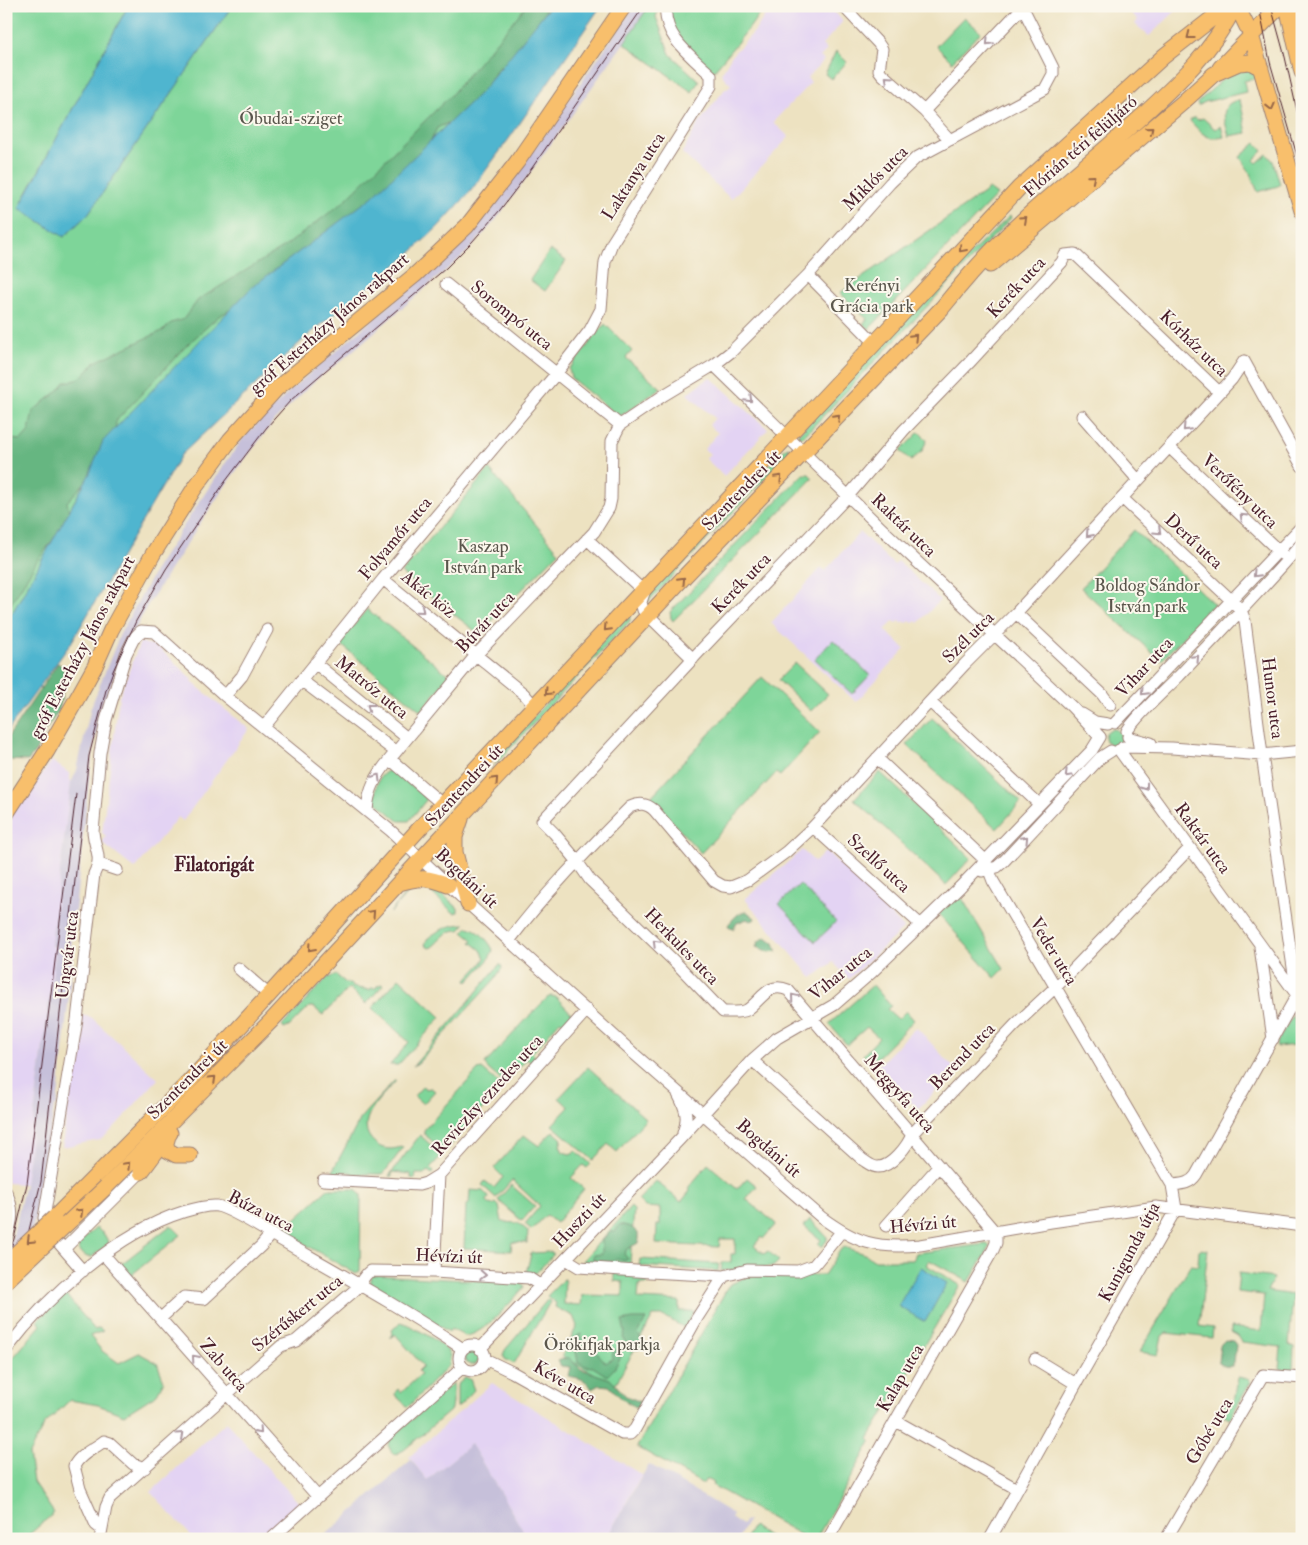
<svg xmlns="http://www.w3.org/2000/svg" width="1308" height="1545" font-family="'IM FELL Double Pica',serif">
<rect width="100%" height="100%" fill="#fbf7ec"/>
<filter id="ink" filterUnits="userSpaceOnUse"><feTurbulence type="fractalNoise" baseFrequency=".02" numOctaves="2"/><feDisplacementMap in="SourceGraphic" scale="10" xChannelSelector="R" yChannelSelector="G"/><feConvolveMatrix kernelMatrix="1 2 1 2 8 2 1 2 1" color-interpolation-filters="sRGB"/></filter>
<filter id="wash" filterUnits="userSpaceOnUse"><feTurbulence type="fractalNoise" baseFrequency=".0096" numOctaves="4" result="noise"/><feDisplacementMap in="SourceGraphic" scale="20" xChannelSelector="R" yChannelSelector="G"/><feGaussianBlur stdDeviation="1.12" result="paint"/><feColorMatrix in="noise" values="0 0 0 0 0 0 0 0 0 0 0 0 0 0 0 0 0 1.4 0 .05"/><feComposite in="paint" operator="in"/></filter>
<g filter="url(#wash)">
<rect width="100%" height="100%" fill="#ede2c1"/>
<path fill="#e3d3f3" d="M771 6H828L843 21 822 45 827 50 820 57 824 60 807 78 811 82 773 122 789 137 731 199 682 153 698 124 725 89 731 85 721 74 732 55 755 31Z
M1124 6H1181L1149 36 1135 24 1138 20Z
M710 377 768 429 724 476 706 459 710 454 704 449 718 433 709 425 715 418 687 394Z
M860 532 894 565 898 561 940 600 918 623 916 621 913 623 910 621 907 623 904 621 902 623 899 621 897 623 894 621 885 630 905 649 856 702 771 623 821 568 825 571Z
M140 642 158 647 192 679 193 683 249 729 183 821 178 817 135 869 102 843 106 836 102 833 119 697Z
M52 761 69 773 71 783 51 946 56 947 25 1184 7 1183 6 821Z
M802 850 815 862 826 851 880 903 883 901 890 909 888 911 904 928 849 979 833 962 812 978 745 899Z
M80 1015 91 1017 158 1079 110 1132 100 1140 62 1147Z
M916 1027 956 1070 918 1109 905 1096 903 1098 893 1088 889 1091 885 1087 890 1082 876 1068Z
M492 1383 642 1475 606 1539H528L471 1444 427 1480 409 1457Z
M226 1422 299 1503 259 1539H194L151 1492Z"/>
<path fill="#c6c0da" d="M635 6H649L624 43 495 221 466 253 341 361 317 379 274 421 230 479 197 528 147 606 130 640 116 671 102 711 95 739 90 772 71 948 74 949 57 1106H54L44 1181 31 1235 6 1303V1255L12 1239 25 1184 56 947 51 945 71 783 77 770 91 707 120 634 158 565 217 475 244 437 295 386 426 274 509 184Z
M471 1444 528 1539H321L411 1460 427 1480Z
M649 1464 733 1514 731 1518 735 1521 742 1525 744 1521 748 1520 738 1539H606Z"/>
<path fill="#7ed599" stroke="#647a62" d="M6 6H128L19 208 64 237 88 214 232 6H550L482 91 372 197 89 475 14 610 6 621Z
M649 6H659L656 17 670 54 699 81 692 92 624 43Z
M670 6H765L750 27 712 73C693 54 669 35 670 6Z
M964 17 981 32 952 62 936 46Z
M836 51 847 62 831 79 825 74Z
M1241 65 1255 71 1257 78 1244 81 1246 92 1205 102 1198 106 1197 103 1236 67Z
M1240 100 1247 133 1229 136C1225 121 1217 103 1240 100Z
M1192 118H1195L1198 120 1203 118 1215 129 1221 126 1224 137C1206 141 1202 133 1190 121Z
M1256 143 1263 151 1254 160 1257 163 1267 154 1273 161 1280 184 1278 186 1258 192 1249 171 1240 157Z
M989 189 997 195 869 329 863 324 867 319 840 293Z
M1010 216 1011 218 804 436 801 437 799 436 798 434 946 277Z
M550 250 566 261 545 291 530 280Z
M605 324 632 351 626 358 661 388 619 417 571 378 569 369Z
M919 432 927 440 922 451 911 461 900 451Z
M787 447 789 448V453L648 602 645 596Z
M489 469 559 552 479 634 401 573Z
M804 474H809L813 478 673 621 671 618 670 612 801 476Z
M1134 530 1214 604 1161 661 1081 588Z
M367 609 450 676 421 711 339 643Z
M629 613 630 621 491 769 496 763 499 754Z
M833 640 870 675 852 694 815 659Z
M795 663 828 694 811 711 778 680Z
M762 677 820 732 780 776 776 773 701 853 650 798Z
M932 718 1021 802 997 829 907 745Z
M1105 737a8 8 0 1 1 16 0a8 8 0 1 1-16 0Z
M391 770 400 775 427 799 409 821H399L374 800C377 786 376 775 391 770Z
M880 772 971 858 946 885 854 799Z
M430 883 458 908V912L454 913 423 885H420L417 889 412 888 390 913 412 885Z
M800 884 836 922 815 942 779 904Z
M959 893 1004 969 995 978 939 914Z
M465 924 460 930C445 930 442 939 432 947L429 948 425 945 427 939C438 930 451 924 465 924Z
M468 927C477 928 490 942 493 950L489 959 468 982 467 979 481 964 485 958 481 950 471 942 473 940 463 932Z
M499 965H501L502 968 495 979 418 1063 413 1066 450 1024Z
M336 975 346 983 352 985V987L370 990 371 988H375L381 984 383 985 366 1004 349 988 323 1015 313 1007H309L290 1026 284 1029 282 1026 284 1024 327 978Z
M399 978 441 1017 398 1065H390L409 1042 372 1008Z
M873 985 891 1006 887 1009 898 1019 906 1011 914 1020 872 1063 863 1055 879 1038 867 1027 847 1045 829 1024Z
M551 996 556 997 574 1016 567 1025 560 1021 532 1053 537 1058 532 1064 527 1059 505 1084 487 1068 485 1064 534 1011 547 998Z
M1292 1016 1296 1017 1299 1043 1296 1045 1277 1047 1276 1044Z
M588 1067 646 1119 617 1152 608 1144 593 1160 552 1125 569 1107 559 1098Z
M482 1069 502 1086 445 1152 424 1134V1130L478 1070Z
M395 1080 396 1081C382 1096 351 1123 375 1143 382 1150 392 1150 401 1147L403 1148 384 1173 381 1174H352L351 1172H340L339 1178 333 1172 334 1168 362 1116Z
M423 1086 425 1089 431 1088 435 1091 423 1104 414 1096Z
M553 1131 562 1139 560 1146 563 1152 570 1154 576 1151 591 1164 587 1168 583 1165 571 1178 584 1189 556 1223 546 1215 532 1230 525 1224 540 1206 512 1180 496 1198 482 1185 485 1181 494 1188 503 1177 494 1168 524 1135 539 1146Z
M420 1135 442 1155 430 1168 434 1172 432 1174 428 1171 424 1174H416L415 1179 411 1178V1174L392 1172V1176H389Z
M708 1164 737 1189 747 1178 757 1186 746 1199 776 1224 763 1239 761 1237 754 1246 764 1254 768 1251 779 1261 774 1266 721 1271 722 1262H731V1254H735V1239H720L719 1247 656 1244 657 1225H660V1208L645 1207 638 1200 656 1181 681 1202 690 1191 688 1188Z
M511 1185 535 1206 522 1221 498 1200Z
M328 1189H356L361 1195 360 1271 356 1274 285 1233V1228Z
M470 1190 483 1191 489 1197 487 1201 489 1204 493 1205 496 1203 499 1206 502 1222 518 1223 528 1231 527 1243 512 1242 511 1251 464 1248 466 1205 469 1204Z
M631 1207 634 1210 630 1263 627 1266 586 1263 582 1261Z
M810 1219 827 1237V1240L822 1247 818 1244 821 1240 804 1226Z
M171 1225 181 1235 130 1276 120 1265Z
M96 1228 104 1234 109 1243 92 1257H87L79 1251 78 1244Z
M987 1244 990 1247 969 1282 929 1260 926 1265 960 1285 868 1439 871 1442 816 1539H808L712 1485 713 1483 708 1480H705L703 1484 637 1447 729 1285 748 1276 824 1275 841 1249 844 1247 867 1255 873 1260H913L916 1253Z
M1199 1249 1208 1250 1199 1326 1213 1328 1212 1338 1166 1333 1162 1336 1158 1355 1140 1352 1191 1265 1198 1266Z
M551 1252 553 1255 536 1273 526 1274C527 1266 530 1261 531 1253Z
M640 1259 719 1264 718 1271 639 1266Z
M614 1273 649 1275 648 1284H639L638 1299 679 1301V1311H694L685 1328 663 1316H653L615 1385 562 1356 577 1326 573 1316 555 1307 556 1303 547 1296 564 1279H565L564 1304 581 1305 582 1295 623 1296V1282L614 1281Z
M1239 1273 1274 1278 1267 1291 1293 1295 1289 1345 1294 1347 1293 1370 1279 1369 1281 1347 1242 1342 1238 1336 1231 1332V1327L1261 1331 1264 1295 1237 1292Z
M372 1275 522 1283 524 1287C512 1301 484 1335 465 1336L451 1329 449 1332 370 1284Z
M65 1294 95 1330 99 1328 103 1331 90 1336 102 1351 119 1363 139 1353 157 1363 164 1381 157 1394 124 1415 98 1405 70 1400 44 1425 29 1454 33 1482 54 1513 24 1539H8L6 1538V1366L41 1325 37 1321Z
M548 1299 550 1302 514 1364 505 1359 503 1355 505 1350Z
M401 1322C411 1325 445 1344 449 1353 451 1357 450 1361 449 1365L408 1407 395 1395 396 1391 398 1389 401 1393 421 1374 418 1371 423 1366 395 1334 391 1338 392 1330Z
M465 1358a7 7 0 1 1 14 0a7 7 0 1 1-14 0Z
M1238 1377 1248 1379 1251 1382 1230 1418 1222 1416 1224 1401 1234 1402Z
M465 1378 470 1379 474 1390 457 1408V1385Z
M453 1383V1403L450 1411 404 1450 396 1454 392 1453 388 1445 390 1439Z
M753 1526 772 1539H745Z"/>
<path fill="#66b681" stroke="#586a56" d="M526 6H545L544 31 517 57 497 69 474 111 437 128 427 150 408 178 245 302 219 316 188 344 116 421 115 439 100 466 67 502 70 517 37 561 6 612V442L10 439 21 440 29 431 33 411 58 391 65 382 77 380 87 372 95 362 164 330 171 323 184 319 198 300 287 245 342 203 451 95Z
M58 663 63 667 65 680 59 711 44 732 36 751 28 761 8 760 6 763V740Z
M746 911 755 918 754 920 750 921 747 919 737 923 733 929 730 928 728 925C733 919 738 912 746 911Z
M766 937 774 943 777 951 769 952 756 947 759 941Z
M620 1224 631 1227 638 1233V1243L627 1249 624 1254 628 1259 625 1261 616 1259C609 1265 602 1263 593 1260V1255L602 1254V1240L610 1232H615Z
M633 1319H646L638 1334 644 1344 638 1350 627 1345 623 1338 625 1332 622 1321Z
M581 1334 584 1344 594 1349 606 1363 612 1359 613 1352 616 1350H619L622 1355 614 1369 607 1376 593 1367 585 1366 578 1362 574 1342 577 1336Z
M1225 1340 1233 1341 1236 1345 1234 1362 1232 1366C1226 1367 1222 1366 1218 1362L1220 1345Z
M568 1357 581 1369 610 1379 626 1396 641 1402 637 1408 622 1399 609 1386 599 1385 592 1389C586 1379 580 1378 568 1376L570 1367 561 1366 558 1361Z"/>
<path fill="#50b5cf" stroke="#4d6a7d" d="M128 6H232L88 214 64 237 19 208Z
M550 6H601L511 136 470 192 438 227 405 258 307 336 181 455 71 643 6 733V621L14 610 89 475 103 441 252 287 372 197 482 91Z
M921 1267 947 1283 925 1322 898 1306Z"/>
</g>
<g filter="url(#ink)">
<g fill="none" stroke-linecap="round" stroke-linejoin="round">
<defs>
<path id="minor" d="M843 6 878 43 882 49 879 70 882 74 924 111 950 140
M924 111 1023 7
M808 275 875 343
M446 284 620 425
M1244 361 1302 466
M1082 416 1138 480
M1169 447 1283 555
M1122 498 1231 600 1241 610 1245 621 1262 755 1302 1029
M587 539 638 586 643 587 648 585
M383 579 524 694 531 702 530 709 527 714
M645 590 641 602 643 610 693 659
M1016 613 1102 694 1110 705
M315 663 407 738
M301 680 396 752
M225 696 242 676 267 630
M930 702 1039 804
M1082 714 1095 722 1108 724
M1115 723 1302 526
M264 727 383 579 556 374 590 330 601 309 605 262 612 243 711 86V75C692 57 662 36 666 6
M1127 731C1140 712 1162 693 1179 676 1220 632 1263 589 1302 543
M1128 737 1151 743
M1123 747 1172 748 1262 755 1302 751
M1119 750 1294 991
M877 758 985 860 993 881 1172 1185 1176 1209 1076 1384 990 1539
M390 759 442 804
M367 811C368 789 377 775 390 759L477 654 594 532 609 508 611 499 612 441 620 425 664 395 714 365 732 351 808 275 890 183 916 158 1045 89 1053 74V68L1022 6
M813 827 921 925
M99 864 117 870
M982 871 997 867 1004 861 1100 758 1111 751
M509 941C545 893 588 850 630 807 640 803 646 803 654 810L714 881 723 886 731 887 748 880 786 852 813 827 965 664 1016 613 1232 379 1244 361
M1260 947 1273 1039
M238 968 269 995
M752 1060 863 1160C868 1163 872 1167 878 1167 891 1167 908 1146 912 1134L1015 1025 1062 981 1189 849
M678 1094C686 1109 689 1118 683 1133
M323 1180 419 1185 426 1183 439 1175
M1172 1185C1182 1184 1190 1184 1196 1175L1297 995
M6 1192C14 1208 13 1221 6 1238
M886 1226 939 1166
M64 1249 141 1172
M104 1255 318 1497
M566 1259 579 1267 650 1272 724 1276 747 1270 798 1271 814 1265 841 1232
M83 1271 50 1233 44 1218 77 1020 94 874C103 856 95 851 93 832L100 753 106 720 126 654 134 638 141 631 154 632 225 696 391 831 473 908 632 1052 821 1217C856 1243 876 1249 920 1245L1051 1222 1156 1207 1302 1226
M434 1272 439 1175 587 1010
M161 1318 184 1297 204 1299 261 1246 271 1234
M459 1358a13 13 0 1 1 26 0a13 13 0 1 1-26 0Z
M480 1349 680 1139 752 1060 777 1038 834 1005 872 972 960 887 1092 750 1100 737 1072 707 880 527 714 365
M6 1350C47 1296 118 1232 183 1212 193 1209 206 1205 217 1206 232 1209 266 1231 281 1240 342 1275 404 1309 463 1349
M485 1359 512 1372 622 1434H630L635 1429 697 1318 724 1276
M1035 1359 1076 1384
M896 1421 1017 1489
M101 1529 96 1525 80 1489 74 1466C80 1454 94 1449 104 1441L110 1443 133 1464 145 1468
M100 1539 106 1507 110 1498 281 1346 296 1341 355 1290C361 1284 363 1276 370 1271L434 1272 529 1278 541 1286
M271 1539 463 1367
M828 1539 993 1250 996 1243V1233L788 990C768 981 762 1000 747 1010 741 1013 730 1012 723 1012L676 963 590 880 574 857 554 833 542 821 698 653 848 496 904 430 969 363 1062 262 1065 255 1075 254 1219 392
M1166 1539 1263 1375 1302 1378"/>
<path id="major" d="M1237 6 1251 35 1302 211
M1287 6 1302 72
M1300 6 1299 19 1301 34
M1220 68 1280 6
M990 265 1181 104 1214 74 1239 63 1250 62 1261 68
M6 814 47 751 79 695 95 666 111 630 153 554 194 489 230 440 276 389 415 275 467 226 517 162 624 6
M461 819 455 837V852L468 904
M399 883C420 877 428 877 448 885
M168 1136 166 1143 167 1150 176 1155H190
M141 1172 170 1133
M106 1187 272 1020 421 859 685 576 942 308C967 277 992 248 1022 221 1061 185 1103 152 1142 116 1178 83 1213 51 1235 6
M54 1218 188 1083 269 995 419 829 875 343 1019 188 1164 56 1228 6"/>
</defs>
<use href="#minor" stroke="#9c8076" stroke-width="13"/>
<use href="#major" stroke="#9c8076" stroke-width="17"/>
<use href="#minor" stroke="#fff" stroke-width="11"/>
<use href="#major" stroke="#f8bf6c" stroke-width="15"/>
<path stroke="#4a1f2b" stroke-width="1" d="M1259 6 1270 62 1302 173
M1271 6 1285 57 1302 133
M6 1260 14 1239 27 1184 76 794
M6 1294 28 1234 41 1182 89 756 106 690 113 671 136 621 166 569 225 482 267 427 291 400 446 268 472 242 500 210 532 168 644 6"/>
<defs>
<path id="major-bridge" d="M6 1263 54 1218
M6 1281 106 1187"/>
</defs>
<use href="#major-bridge" stroke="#9c8076" stroke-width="17" stroke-linecap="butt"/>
<use href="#major-bridge" stroke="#f8bf6c" stroke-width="15"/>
</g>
<defs><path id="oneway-chevron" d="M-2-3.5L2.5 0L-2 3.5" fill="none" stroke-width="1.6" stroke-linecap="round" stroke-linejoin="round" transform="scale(1.25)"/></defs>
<g stroke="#986748">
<use href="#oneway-chevron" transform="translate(1190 36) rotate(142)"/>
<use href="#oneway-chevron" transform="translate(1271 107) rotate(76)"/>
<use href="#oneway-chevron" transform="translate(1150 130) rotate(-40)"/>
<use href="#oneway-chevron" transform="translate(1092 178) rotate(-39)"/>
<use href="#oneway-chevron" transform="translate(1024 219) rotate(-42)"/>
<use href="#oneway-chevron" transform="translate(962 249) rotate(131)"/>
<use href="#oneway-chevron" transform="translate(914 337) rotate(-46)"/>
<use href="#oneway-chevron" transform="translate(837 417) rotate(-46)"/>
<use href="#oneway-chevron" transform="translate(779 478) rotate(-46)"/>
<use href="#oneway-chevron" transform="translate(682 580) rotate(-47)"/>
<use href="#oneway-chevron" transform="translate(607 628) rotate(133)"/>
<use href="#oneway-chevron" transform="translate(548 692) rotate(133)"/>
<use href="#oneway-chevron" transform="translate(495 780) rotate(-47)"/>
<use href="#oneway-chevron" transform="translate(372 913) rotate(-48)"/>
<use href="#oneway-chevron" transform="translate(311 948) rotate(132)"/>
<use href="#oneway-chevron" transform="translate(213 1079) rotate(-44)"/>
<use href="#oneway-chevron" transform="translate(127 1165) rotate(-46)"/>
<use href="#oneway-chevron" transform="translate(80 1212) rotate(-44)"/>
<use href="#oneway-chevron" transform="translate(30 1240) rotate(136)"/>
</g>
<g stroke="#ae9aa0">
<use href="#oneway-chevron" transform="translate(989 42) rotate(133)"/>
<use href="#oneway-chevron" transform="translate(888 79) rotate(-138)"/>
<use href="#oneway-chevron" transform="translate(749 399) rotate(45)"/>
<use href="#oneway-chevron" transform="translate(1186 428) rotate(133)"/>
<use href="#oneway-chevron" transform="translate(1243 517) rotate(-136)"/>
<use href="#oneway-chevron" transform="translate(1158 531) rotate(43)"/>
<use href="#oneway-chevron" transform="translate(1089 534) rotate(132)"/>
<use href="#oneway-chevron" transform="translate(1256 574) rotate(133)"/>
<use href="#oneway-chevron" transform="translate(421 610) rotate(39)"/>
<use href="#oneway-chevron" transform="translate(1196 658) rotate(-47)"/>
<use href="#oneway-chevron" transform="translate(1144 692) rotate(133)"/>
<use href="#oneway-chevron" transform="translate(370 707) rotate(-142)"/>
<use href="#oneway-chevron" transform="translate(1068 774) rotate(134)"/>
<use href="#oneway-chevron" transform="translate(377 777) rotate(-59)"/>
<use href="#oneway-chevron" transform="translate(1145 787) rotate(54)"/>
<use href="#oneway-chevron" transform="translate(1025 839) rotate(-47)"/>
<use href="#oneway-chevron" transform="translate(656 943) rotate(-135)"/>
<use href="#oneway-chevron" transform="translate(794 997) rotate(-130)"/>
<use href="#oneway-chevron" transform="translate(483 1275) rotate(3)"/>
<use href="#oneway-chevron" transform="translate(195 1358) rotate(-131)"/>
<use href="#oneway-chevron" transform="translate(259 1431) rotate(48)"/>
<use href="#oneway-chevron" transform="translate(181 1435) rotate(-42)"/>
</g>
</g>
<g text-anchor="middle" stroke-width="4" stroke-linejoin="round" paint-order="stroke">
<g font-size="18" fill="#5a564c" stroke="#fbf7ec">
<text x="291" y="124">Óbudai-sziget</text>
<text x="872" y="291">Kerényi<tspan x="872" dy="21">Grácia park</tspan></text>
<text x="483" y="552">Kaszap<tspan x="483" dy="21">István park</tspan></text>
<text x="1147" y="591">Boldog Sándor<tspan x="1147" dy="21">István park</tspan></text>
<text x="602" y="1350">Örökifjak parkja</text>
</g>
<g font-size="18" fill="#4a1f2b" stroke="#fbf7ec">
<text transform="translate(1080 146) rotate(-41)" y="6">Flórián téri felüljáró</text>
<text transform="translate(633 176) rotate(-57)" y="6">Laktanya utca</text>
<text transform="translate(875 178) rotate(-45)" y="6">Miklós utca</text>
<text transform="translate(1016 287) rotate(-47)" y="6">Kerék utca</text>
<text transform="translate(512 315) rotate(39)" y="6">Sorompó utca</text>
<text transform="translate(329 323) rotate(-41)" y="6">gróf Esterházy János rakpart</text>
<text transform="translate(1194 343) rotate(44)" y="6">Kórház utca</text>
<text transform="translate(741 490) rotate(-46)" y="6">Szentendrei út</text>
<text transform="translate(1240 491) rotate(44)" y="6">Verőfény utca</text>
<text transform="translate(904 525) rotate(44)" y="6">Raktár utca</text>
<text transform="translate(395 538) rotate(-50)" y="6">Folyamőr utca</text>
<text transform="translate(1194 541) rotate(43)" y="6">Derű utca</text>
<text transform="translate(741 583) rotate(-46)" y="6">Kerék utca</text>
<text transform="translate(429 594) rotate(39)" y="6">Akác köz</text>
<text transform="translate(485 622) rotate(-47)" y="6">Búvár utca</text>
<text transform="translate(968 637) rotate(-45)" y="6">Szél utca</text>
<text transform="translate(82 647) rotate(-62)" y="6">gróf Esterházy János rakpart</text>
<text transform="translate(1144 667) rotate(-47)" y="6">Vihar utca</text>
<text transform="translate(372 687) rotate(39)" y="6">Matróz utca</text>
<text transform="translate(1273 698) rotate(83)" y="6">Hunor utca</text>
<text transform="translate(464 785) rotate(-47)" y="6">Szentendrei út</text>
<text transform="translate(1203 838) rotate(54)" y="6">Raktár utca</text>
<text transform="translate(879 863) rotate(42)" y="6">Szellő utca</text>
<text transform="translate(467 878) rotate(43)" y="6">Bogdáni út</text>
<text transform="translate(682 946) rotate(46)" y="6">Herkules utca</text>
<text transform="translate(1054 951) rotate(59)" y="6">Veder utca</text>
<text transform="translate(67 955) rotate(-83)" y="6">Ungvár utca</text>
<text transform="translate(840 973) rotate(-39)" y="6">Vihar utca</text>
<text transform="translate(962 1056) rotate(-46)" y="6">Berend utca</text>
<text transform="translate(187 1079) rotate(-45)" y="6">Szentendrei út</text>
<text transform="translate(900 1093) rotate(49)" y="6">Meggyfa utca</text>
<text transform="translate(487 1095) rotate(-48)" y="6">Reviczky ezredes utca</text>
<text transform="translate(769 1148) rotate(41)" y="6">Bogdáni út</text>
<text transform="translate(261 1211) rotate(27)" y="6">Búza utca</text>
<text transform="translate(579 1220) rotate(-47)" y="6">Huszti út</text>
<text transform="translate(923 1224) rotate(-5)" y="6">Hévízi út</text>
<text transform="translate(1129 1252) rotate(-62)" y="6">Kunigunda útja</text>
<text transform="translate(449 1256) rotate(2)" y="6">Hévízi út</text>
<text transform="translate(297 1313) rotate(-39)" y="6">Szérűskert utca</text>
<text transform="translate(224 1365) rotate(49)" y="6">Zab utca</text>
<text transform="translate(900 1378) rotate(-60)" y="6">Kalap utca</text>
<text transform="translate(565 1382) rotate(30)" y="6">Kéve utca</text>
<text transform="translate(1209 1431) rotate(-59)" y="6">Góbé utca</text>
</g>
<g font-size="19" font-weight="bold" fill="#4a1f2b" stroke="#fbf7ec">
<text x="214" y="871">Filatorigát</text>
</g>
</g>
<rect width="1308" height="1545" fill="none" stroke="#fbf7ec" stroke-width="25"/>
</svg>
